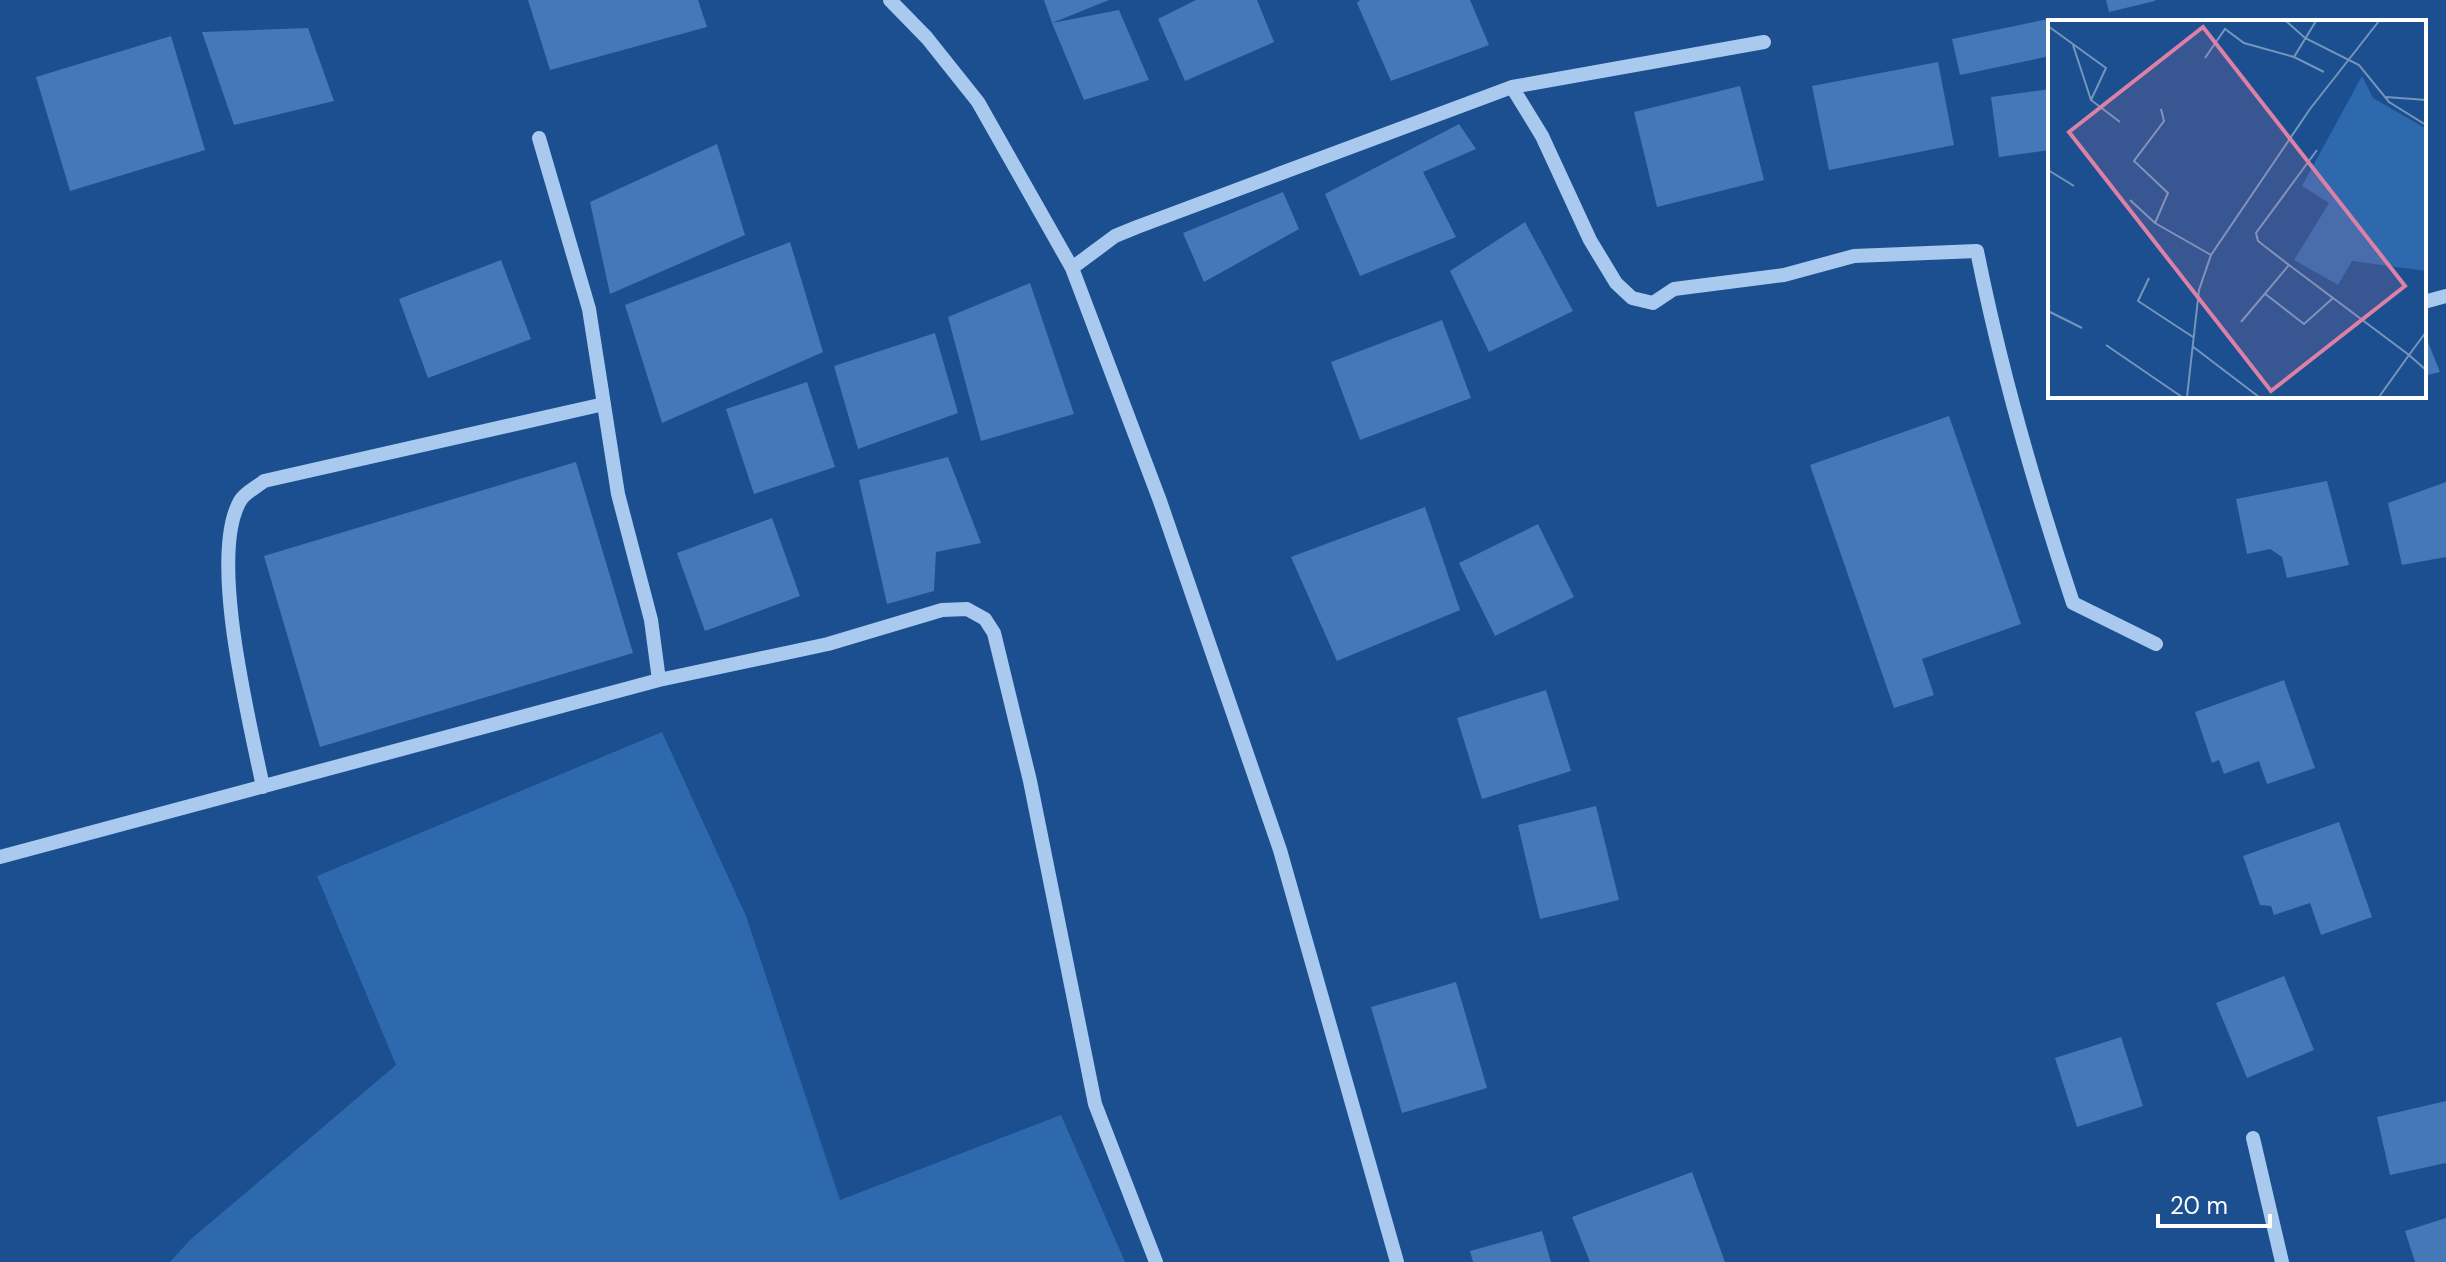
<svg xmlns="http://www.w3.org/2000/svg" width="2446" height="1262" font-family="'DM Sans',sans-serif">
<rect width="100%" height="100%" fill="#1b4f8f"/>
<path fill="#2e69ad" d="M662 732 746 916 840 1200 1061 1115 1125 1262H170L190 1240 396 1065 317 876Z"/>
<path fill="#4478b7" d="M528 0H698L707 27 550 70Z
M1044 0H1109L1052 23Z
M1196 0H1257L1274 42 1185 81 1158 19Z
M1360 0H1470L1489 45 1391 81 1357 3Z
M2106 0H2155V1L2109 12Z
M1119 10 1149 80 1084 100 1052 23Z
M2053 18 2054 22H2050V56L1960 75 1952 39Z
M308 28 334 101 234 125 202 32Z
M171 36 205 150 70 191 36 77Z
M1938 62 1954 145 1829 170 1812 86Z
M1740 86 1764 180 1657 207 1634 112Z
M2050 89V150L1999 157 1991 97Z
M1459 124 1476 149 1423 172 1456 237 1360 276 1325 194Z
M717 144 745 235 610 294 590 202Z
M1283 192 1299 229 1204 282 1183 233Z
M1525 222 1573 311 1489 352 1450 271Z
M790 242 823 352 662 423 625 305Z
M501 260 531 339 428 378 399 299Z
M1030 283 1074 414 981 441 948 317Z
M1442 320 1471 398 1360 440 1331 362Z
M2424 332 2440 372 2424 376Z
M935 333 958 413 858 449 834 366Z
M807 382 835 467 754 494 726 409Z
M1949 416 2021 624 1922 659 1934 695 1894 708 1810 465Z
M948 457 981 543 936 552 934 591 887 604 859 480Z
M576 462 633 653 320 747 264 556Z
M2327 481 2349 565 2287 578 2282 557 2270 549 2247 554 2236 499Z
M2446 482V557L2402 565 2388 503Z
M1425 507 1460 610 1337 661 1291 557Z
M772 518 800 596 705 631 677 553Z
M1538 524 1574 597 1495 636 1459 563Z
M2284 680 2315 768 2267 784 2259 761 2224 774 2219 760 2212 763 2195 712Z
M1546 690 1571 771 1482 799 1457 718Z
M1596 806 1619 900 1540 919 1518 825Z
M2339 822 2372 917 2321 935 2310 903 2274 915 2271 906 2260 905 2243 856Z
M2284 976 2314 1050 2247 1078 2216 1003Z
M1456 982 1487 1088 1402 1113 1371 1007Z
M2121 1037 2143 1106 2077 1127 2055 1058Z
M2446 1101V1163L2390 1175 2377 1117Z
M1692 1172 1725 1262H1590L1572 1217Z
M2446 1218V1262H2415L2405 1231Z
M1542 1231 1551 1262H1473L1470 1251Z"/>
<g fill="none" stroke-linecap="round" stroke-linejoin="round">
<path stroke="#a9c9ee" stroke-width="14" d="M890 0 927 38 978 102 1072 268 1160 501 1280 850 1397 1262
M1512 87 1542 136 1590 240 1616 283 1632 298 1653 303 1674 289 1784 275 1854 256 1977 251C2001 371 2034 486 2073 603L2156 644
M539 138 589 309 618 494 651 620 659 680 828 644 942 610 967 609 985 619 994 633 1030 781 1095 1104 1156 1262
M1072 268 1115 236 1137 227 1512 87 1764 42
M2424 302 2446 296
M263 787C250 723 208 557 240 501 244 493 257 487 264 481L604 404
M0 857 659 680
M2253 1138 2282 1262"/>
</g>
<g transform="translate(2048 20)">
<rect width="378" height="378" fill="#1b4f8f"/>
<path d="M314 56 325 78 377 108 378 251 304 241 290 265 246 240 281 183 254 166Z" fill="#2e69ad"/>
<path fill="none" stroke="#7695bc" stroke-width="2" d="M238 1 257 18 311 45 341 82 378 105M0 6 58 48 43 80 72 102M25 25 43 80M246 37 268 1M157 38 177 9 196 23 246 37 276 52M0 76V103M338 77 378 80M0 150 26 166M82 180 107 203 163 235M107 203 120 173 86 141 116 101 113 89M241 245 361 335 331 377M101 258 90 281 145 317M216 273 256 304 285 278M0 291 34 308M193 302 241 245 210 221 208 213 269 130M378 312 361 335 378 350M58 325 134 377M144 326 211 377M139 377 151 270 163 235 262 89 331 1"/>
<path fill="#dd80a5" fill-opacity="0.15" stroke="#dd80a5" stroke-width="4" d="M155 7 357 266 223 371 21 112Z"/>
<rect width="378" height="378" fill="none" stroke="#fff" stroke-width="4"/>
</g>
<path d="M2158 1214v12h112v-12" fill="none" stroke="#ffffff" stroke-width="4"/>
<text x="2170" y="1214" font-size="24" fill="#ffffff" stroke="#1b4f8f" stroke-width="6" paint-order="stroke">20 m</text>
</svg>
